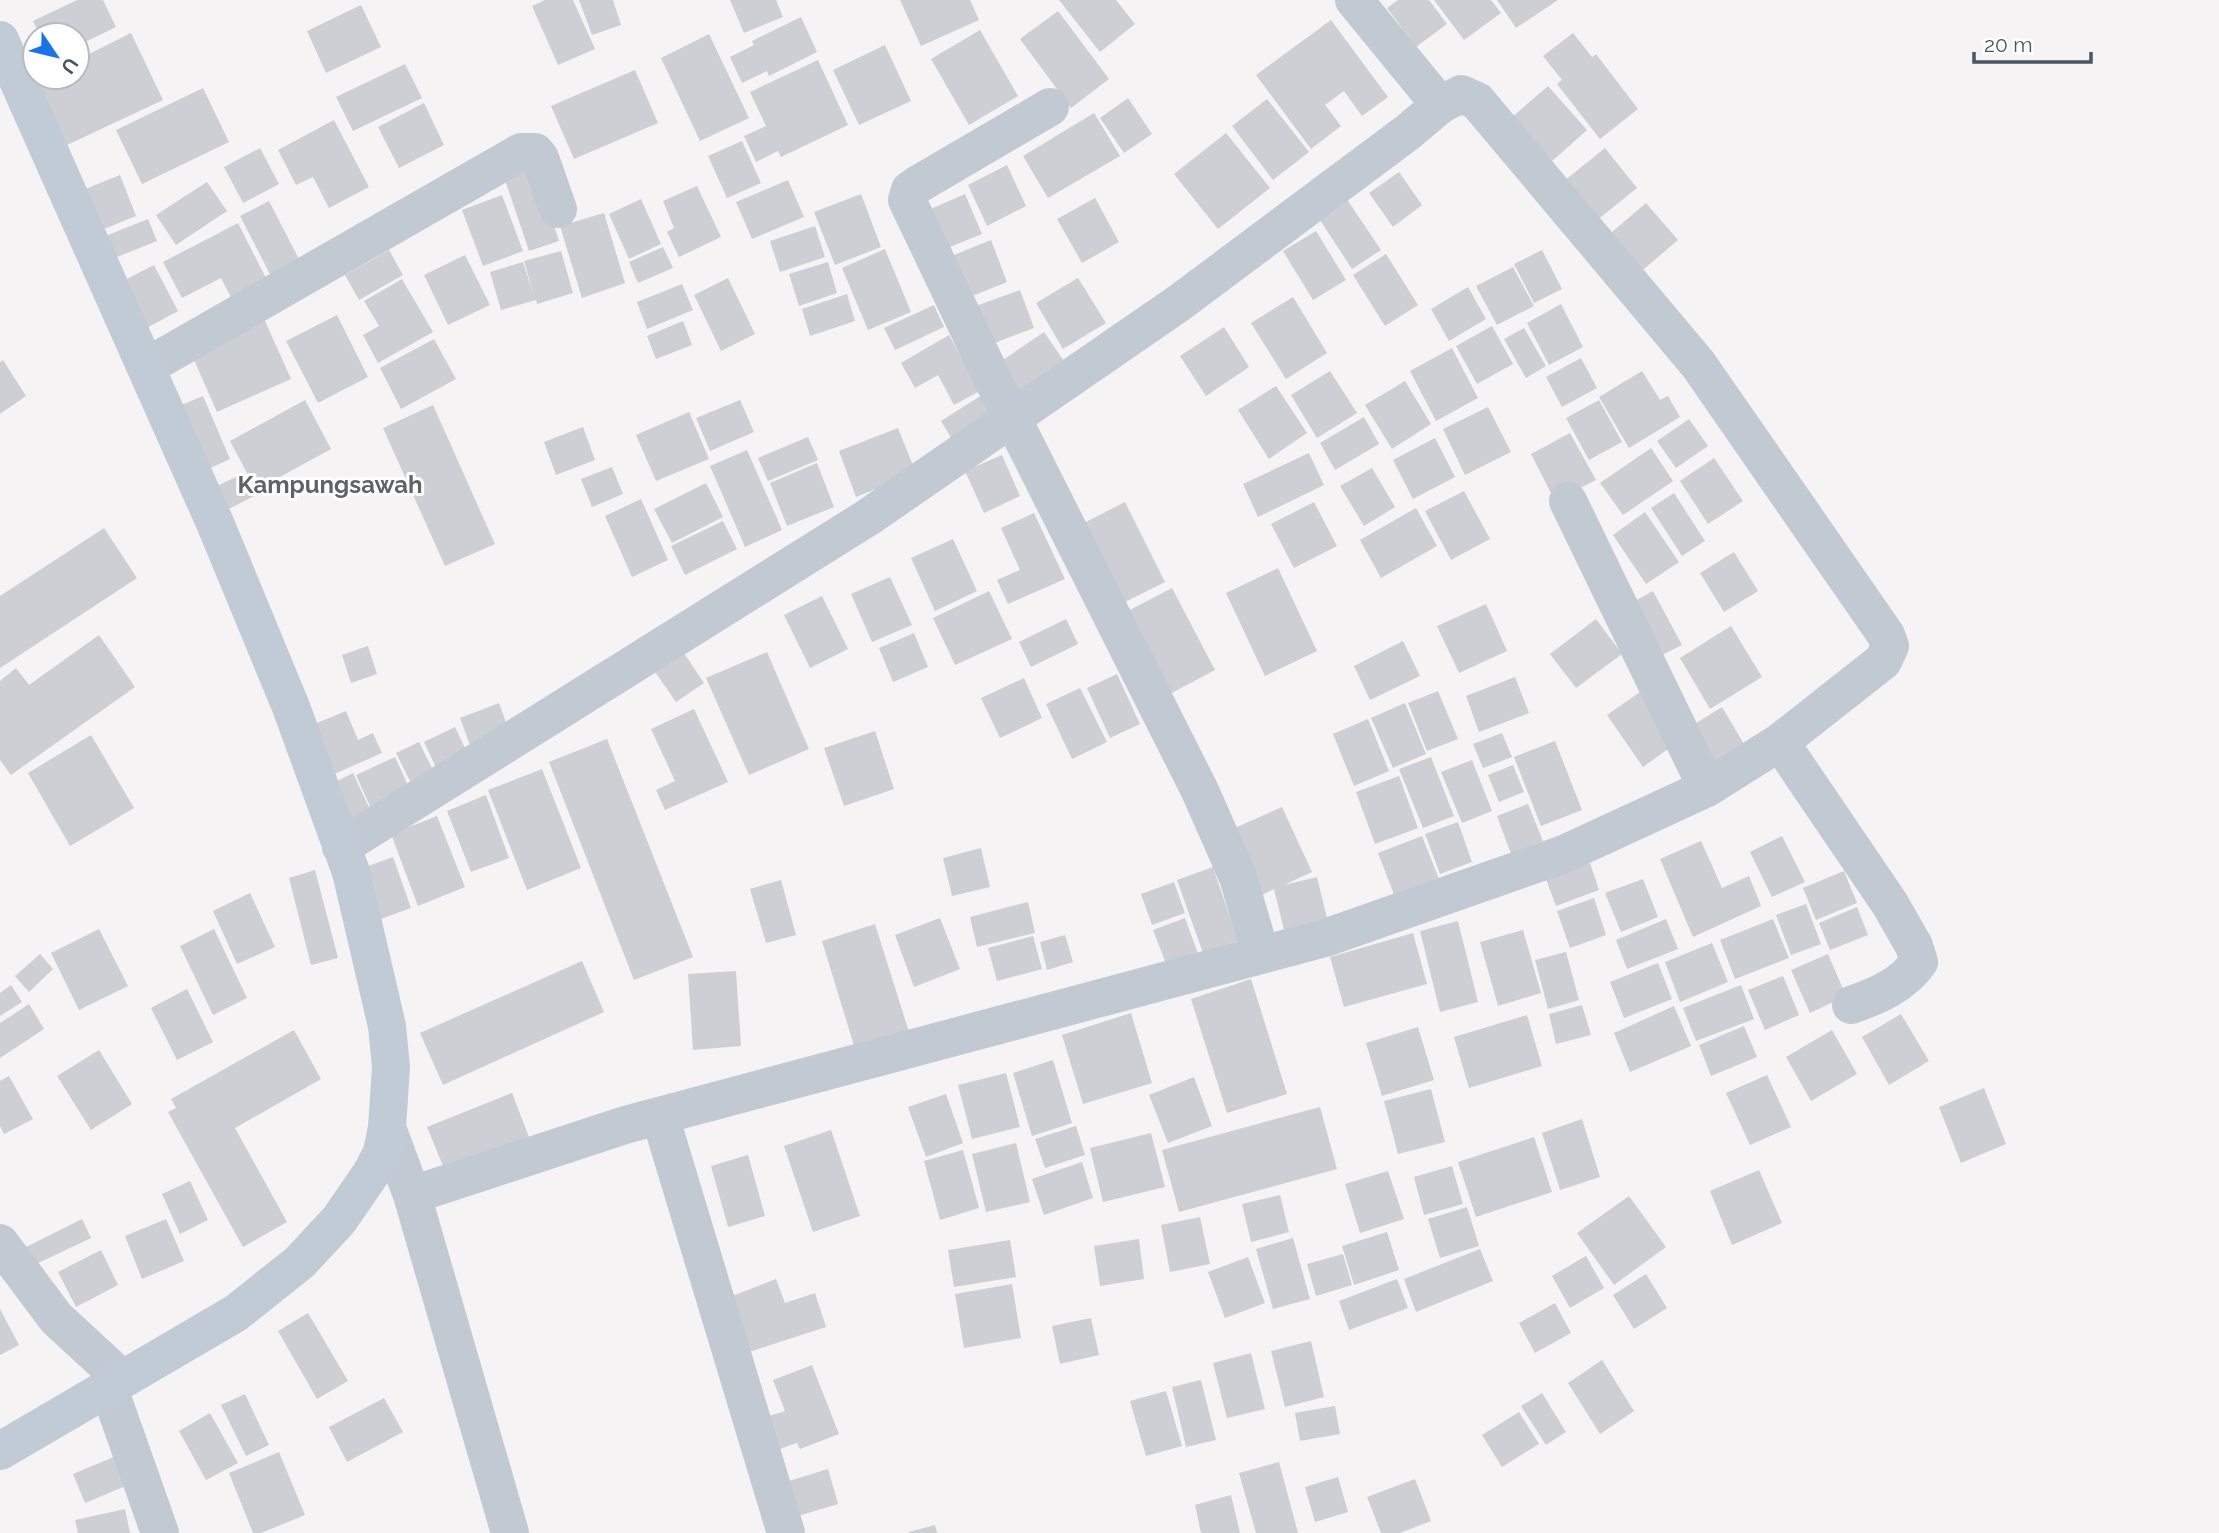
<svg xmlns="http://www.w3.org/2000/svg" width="2219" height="1533" font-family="Raleway,sans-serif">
<rect width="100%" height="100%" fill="#f5f3f3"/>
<path fill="#cdcfd5" d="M77 0H103L116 27 77 46V35H40L33 21Z
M545 0H573L595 49 558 65 532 6Z
M579 0H613L621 25 592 35Z
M730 0H776L783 17 744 33Z
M900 0H970L979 20 921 46Z
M1059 0H1116L1135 24 1100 52Z
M1398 0H1429L1447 24 1416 47 1387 8Z
M1434 0H1491L1501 13 1464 40Z
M1497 0H1558L1516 28Z
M361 5 381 47 326 73 307 31Z
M1058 11 1109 79 1071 108 1020 39Z
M801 17 817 52 769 76 767 71 742 83 730 57 754 45 752 41Z
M1331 20 1388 97 1362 116 1344 91 1325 105 1341 126 1311 149 1256 75Z
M980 30 1018 96 969 125 931 59Z
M131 33 163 100 67 145 36 80 77 77V60Z
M1573 33 1592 57 1596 54 1638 109 1600 139 1557 84 1562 80 1543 56Z
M709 34 749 118 700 141 661 58Z
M885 45 911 101 859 125 833 70Z
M818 60 848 125 781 157 778 151 756 162 744 136 766 126 750 92Z
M405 64 422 98 353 131 336 97Z
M635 70 658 123 574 159 551 106Z
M1548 86 1587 130 1550 163 1511 118Z
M203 88 229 142 142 184 116 130Z
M1128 98 1152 134 1124 153 1100 118Z
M1267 99 1309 152 1273 180 1232 126Z
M424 103 444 145 399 168 378 127Z
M1094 113 1120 156 1048 198 1023 156Z
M334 120 369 187 329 208 313 177 296 185 278 150Z
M1226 133 1270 188 1218 229 1174 174Z
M742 141 761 183 727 198 708 156Z
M260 148 279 184 243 203 224 167Z
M1605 148 1637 188 1591 225 1559 185Z
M1007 165 1026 206 987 226 968 185Z
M535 166 559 241 529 251 504 177Z
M1399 172 1422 205 1393 227 1369 193Z
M120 175 136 216 94 233 78 192Z
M788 180 804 217 752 239 736 202Z
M207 182 227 211 176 245 156 215Z
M697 186 721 237 679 257 667 232 674 228 663 201Z
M861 194 881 247 835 265 814 212Z
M965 194 982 234 940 251 924 212Z
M502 195 523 251 483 266 462 210Z
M1095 198 1119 242 1082 263 1057 219Z
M1346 198 1381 250 1352 269 1318 217Z
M641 199 661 244 629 259 609 214Z
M269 201 302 265 273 280 240 216Z
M1646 203 1678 240 1637 275 1605 238Z
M604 213 625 283 582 298 560 226Z
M148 219 157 241 112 259 103 237Z
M238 223 271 288 236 307 221 278 182 298 163 262Z
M815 226 825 257 780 272 770 241Z
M1316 231 1346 280 1313 300 1283 251Z
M991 240 1007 282 965 299 949 257Z
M663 247 673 268 638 283 629 262Z
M885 249 911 312 868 330 842 268Z
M389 250 403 275 359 300 345 275Z
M1542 250 1562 289 1534 303 1514 264Z
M561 251 573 293 537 304 536 300 501 310 490 272 523 262 534 296 524 261Z
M1386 254 1418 305 1385 326 1353 275Z
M465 255 490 305 448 325 424 275Z
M828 262 837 293 799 306 789 274Z
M154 265 178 311 145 329 121 282Z
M1513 267 1534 306 1497 325 1476 286Z
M728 278 755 334 721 351 694 295Z
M1078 278 1106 323 1063 349 1036 303Z
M402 279 433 332 378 363 363 335 379 326 364 301Z
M682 284 693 310 647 329 637 302Z
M1468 287 1486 319 1449 341 1431 309Z
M1020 290 1034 328 984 347 970 308Z
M847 294 855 321 810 336 802 309Z
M1293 297 1327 353 1286 379 1251 323Z
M1561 304 1583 347 1549 365 1527 323Z
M934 305 944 327 895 350 884 328Z
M261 312 291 379 217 412 187 344Z
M337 315 368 377 318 403 286 341Z
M683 321 692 345 656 359 647 336Z
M1492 326 1513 364 1477 384 1456 346Z
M1224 327 1249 367 1206 396 1180 356Z
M1524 328 1546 366 1526 378 1504 339Z
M1044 332 1066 364 1018 396 997 364Z
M949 335 980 391 954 405 938 375 915 388 901 363Z
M434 339 456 379 401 409 380 368Z
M1452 348 1478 398 1436 421 1410 371Z
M1581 358 1597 388 1562 407 1546 377Z
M3 360 26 396 0 414V362Z
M1330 371 1357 413 1317 438 1291 395Z
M1642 371 1660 400 1668 396 1680 417 1629 448 1599 397Z
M1405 381 1431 424 1392 449 1365 405Z
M1276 386 1307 433 1269 459 1238 410Z
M982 395 997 420 956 446 941 421Z
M203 396 230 459 202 472 174 408Z
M305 400 331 449 256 490 230 441Z
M740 400 754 432 710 451 696 418Z
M1599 400 1622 442 1589 460 1566 418Z
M433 405 495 544 445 566 383 428Z
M1488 407 1511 452 1465 475 1443 429Z
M689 412 709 459 656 481 636 435Z
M1364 417 1379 444 1335 470 1320 443Z
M1689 419 1708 446 1676 468 1657 441Z
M583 427 595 460 556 475 544 442Z
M898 428 916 473 856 497 839 451Z
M1570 433 1596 480 1555 501 1531 454Z
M808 437 818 460 768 481 758 458Z
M1435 438 1455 477 1413 499 1393 460Z
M1651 448 1673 481 1623 515 1600 483Z
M747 450 782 530 745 547 710 466Z
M1309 453 1324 485 1258 517 1243 484Z
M1002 455 1020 496 984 513 965 471Z
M1714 458 1743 501 1708 524 1680 481Z
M817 463 834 507 787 526 770 483Z
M612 467 623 494 592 507 581 479Z
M1372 468 1395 507 1364 526 1340 486Z
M242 474 254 496 221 513 209 490Z
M706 483 723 517 672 543 654 509Z
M1464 491 1490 539 1451 560 1425 511Z
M1674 493 1705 541 1682 556 1651 508Z
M641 499 668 560 632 577 605 516Z
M1125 502 1165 582 1117 606 1078 526Z
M1314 502 1337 546 1294 568 1271 524Z
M1416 508 1437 546 1381 578 1360 540Z
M1645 512 1679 562 1646 584 1613 535Z
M1034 513 1065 579 1008 604 997 580 1020 570 1001 528Z
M723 521 737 549 685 575 671 546Z
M104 528 137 578 0 668V596Z
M953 539 977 591 935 611 911 558Z
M1734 552 1758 591 1724 612 1700 573Z
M1278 568 1317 651 1265 676 1226 593Z
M890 577 912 625 872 642 851 594Z
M1172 588 1215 670 1164 697 1122 614Z
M989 591 1012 639 955 665 933 618Z
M1653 591 1682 645 1652 660 1624 607Z
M822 596 848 649 810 668 784 615Z
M1486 604 1507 651 1459 673 1437 626Z
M1066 619 1078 644 1031 667 1019 642Z
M1596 619 1622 654 1576 688 1550 654Z
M1731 626 1762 677 1710 709 1680 658Z
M914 633 928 667 893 682 879 648Z
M99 635 135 687 11 775 0 760V681L16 668 29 685Z
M1403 641 1420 676 1370 700 1354 666Z
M368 646 377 674 351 683 342 655Z
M682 650 704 683 676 702 653 669Z
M767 652 809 749 749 775 706 678Z
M1117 674 1140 724 1110 738 1087 688Z
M1515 677 1529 713 1479 732 1466 696Z
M1024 678 1042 718 1000 738 981 698Z
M1080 688 1107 742 1072 759 1046 704Z
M1438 691 1458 739 1427 751 1408 703Z
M1640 692 1675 744 1643 767 1607 715Z
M499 703 510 733 471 748 460 718Z
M1405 703 1426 754 1393 768 1371 718Z
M1722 707 1750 754 1711 778 1682 732Z
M694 709 728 782 665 810 656 790 675 781 651 729Z
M346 711 358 740 373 733 382 753 332 775 312 725Z
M1368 719 1389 771 1354 786 1333 734Z
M455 727 471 761 440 776 424 742Z
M875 731 894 789 844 806 824 748Z
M1502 733 1512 757 1483 768 1473 744Z
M91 735 134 808 70 846 28 773Z
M607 739 693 957 634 980 549 762Z
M1555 741 1582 810 1541 826 1514 757Z
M419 742 437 778 414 789 396 753Z
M395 757 412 794 373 813 356 775Z
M1431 757 1454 816 1423 828 1399 769Z
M1472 760 1492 811 1462 823 1441 772Z
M1513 765 1524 792 1499 802 1488 775Z
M542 769 581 868 527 890 488 790Z
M353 773 372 814 348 826 329 785Z
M1399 776 1418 828 1375 844 1356 792Z
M486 795 509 858 471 872 447 811Z
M1528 804 1543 841 1511 854 1497 816Z
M1282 807 1312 872 1284 885 1317 877 1327 918 1284 930 1274 889 1260 896 1230 830Z
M437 816 465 887 418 906 391 834Z
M1458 822 1472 862 1440 874 1425 834Z
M1422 836 1441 884 1397 902 1378 853Z
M1782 836 1805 882 1772 897 1750 852Z
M1701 841 1722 888 1749 876 1761 906 1693 937 1660 859Z
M981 848 990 887 952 896 943 858Z
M393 857 411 908 370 923 352 872Z
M1590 863 1599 890 1556 906 1546 879Z
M1213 867 1238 941 1203 953 1177 880Z
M315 870 338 958 311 965 289 878Z
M1844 871 1857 903 1816 920 1803 888Z
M1643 879 1658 917 1621 932 1605 893Z
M781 880 796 935 766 943 750 889Z
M1174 882 1185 913 1152 925 1141 894Z
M250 893 275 947 237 964 213 911Z
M1594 898 1606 935 1570 948 1557 911Z
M1028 902 1035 933 977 947 970 917Z
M1806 904 1821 944 1791 955 1776 915Z
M1857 907 1868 935 1830 950 1819 923Z
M940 918 960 969 914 987 895 935Z
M1185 918 1201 962 1170 974 1153 930Z
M1666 919 1678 949 1627 969 1616 940Z
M1773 919 1789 958 1735 979 1720 940Z
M1458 921 1478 1002 1440 1012 1420 931Z
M875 924 909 1032 855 1049 822 941Z
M99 929 128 986 79 1010 51 953Z
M214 929 247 998 213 1015 180 946Z
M1523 930 1541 993 1498 1006 1480 942Z
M1413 933 1427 984 1344 1007 1330 957Z
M1065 935 1073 962 1047 970 1040 942Z
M1033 936 1042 969 997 981 988 948Z
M1712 943 1728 982 1680 1002 1665 962Z
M1566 952 1579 1000 1548 1009 1535 960Z
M40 954 53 969 29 992 15 976Z
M1828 954 1846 996 1810 1013 1791 970Z
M582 961 604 1012 443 1085 420 1033Z
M1658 963 1672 999 1624 1018 1610 982Z
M736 971 741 1046 693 1050 688 974Z
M1783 976 1799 1015 1765 1030 1748 990Z
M1251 979 1287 1094 1227 1113 1191 999Z
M11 985 22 1002 0 1016V993Z
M1741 985 1754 1019 1696 1041 1683 1008Z
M187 989 213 1042 177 1060 151 1008Z
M29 1004 44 1029 0 1058V1023Z
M1582 1005 1591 1035 1556 1044 1549 1014Z
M1674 1006 1691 1046 1630 1072 1614 1033Z
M1131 1013 1152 1083 1083 1104 1062 1035Z
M1901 1014 1929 1061 1889 1085 1862 1037Z
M1527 1015 1542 1066 1469 1088 1454 1037Z
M1744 1026 1757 1057 1711 1076 1699 1045Z
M1418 1027 1434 1080 1382 1096 1366 1043Z
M294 1030 321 1079 235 1128 287 1222 243 1247 168 1112 176 1108 171 1099Z
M1832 1030 1857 1074 1811 1101 1786 1057Z
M99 1050 132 1104 91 1130 57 1076Z
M1053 1060 1072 1123 1032 1136 1013 1073Z
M1006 1073 1020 1127 972 1139 958 1085Z
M1767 1075 1791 1127 1750 1145 1726 1093Z
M9 1076 33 1119 4 1134 0 1126V1081Z
M1194 1077 1212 1126 1168 1143 1149 1095Z
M1984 1088 2006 1144 1961 1163 1939 1107Z
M1431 1089 1445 1142 1398 1154 1384 1101Z
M512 1093 532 1145 448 1178 427 1127Z
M946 1094 963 1143 926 1157 908 1107Z
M1320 1107 1337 1169 1179 1212 1162 1150Z
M1582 1119 1600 1177 1560 1190 1542 1133Z
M1076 1126 1085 1155 1045 1168 1035 1139Z
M831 1130 860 1216 813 1232 784 1146Z
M1151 1133 1165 1187 1103 1202 1090 1148Z
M1534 1137 1552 1192 1476 1217 1458 1162Z
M1016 1143 1030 1202 986 1212 972 1154Z
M963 1150 979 1208 940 1220 924 1161Z
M748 1155 765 1216 728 1227 711 1166Z
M1082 1162 1093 1198 1044 1215 1032 1179Z
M1452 1166 1463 1204 1424 1215 1414 1177Z
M1759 1170 1782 1223 1732 1245 1710 1191Z
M1388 1171 1404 1219 1360 1233 1345 1184Z
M190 1181 208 1220 180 1234 162 1194Z
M1280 1195 1289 1232 1251 1242 1242 1204Z
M1629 1196 1666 1247 1614 1285 1577 1233Z
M1467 1207 1479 1246 1440 1258 1428 1219Z
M1200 1217 1210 1264 1170 1272 1161 1225Z
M82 1219 91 1238 34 1265 26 1247Z
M166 1219 184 1261 142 1279 125 1236Z
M1387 1232 1399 1270 1354 1285 1342 1246Z
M1293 1238 1310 1299 1273 1309 1256 1249Z
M1139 1239 1144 1279 1100 1286 1094 1246Z
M1010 1240 1016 1277 954 1287 948 1250Z
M1480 1249 1493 1281 1416 1312 1404 1279Z
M101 1250 118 1285 76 1307 58 1272Z
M1343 1254 1352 1285 1316 1296 1307 1264Z
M1586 1256 1604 1288 1570 1308 1552 1276Z
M1248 1257 1265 1303 1225 1318 1208 1272Z
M1646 1274 1667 1308 1634 1329 1613 1295Z
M776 1279 785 1303 815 1293 826 1327 749 1352 732 1296Z
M1397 1279 1408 1308 1349 1330 1339 1301Z
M1012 1284 1021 1338 964 1348 955 1294Z
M1555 1303 1571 1333 1535 1353 1519 1323Z
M0 1309 19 1345 0 1355Z
M308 1313 348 1381 317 1399 278 1331Z
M1091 1318 1099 1355 1060 1364 1052 1326Z
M1311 1341 1324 1397 1285 1407 1271 1351Z
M1251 1353 1265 1409 1227 1418 1213 1363Z
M1602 1360 1634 1411 1600 1434 1568 1383Z
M812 1365 839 1434 800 1449 797 1443 777 1450 766 1417 785 1411 773 1380Z
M1201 1380 1216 1440 1186 1447 1172 1387Z
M1166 1391 1182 1446 1146 1456 1130 1401Z
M1542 1393 1566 1432 1546 1445 1521 1406Z
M245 1394 269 1445 246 1456 221 1405Z
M384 1398 403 1432 347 1462 329 1427Z
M1335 1406 1340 1434 1300 1441 1295 1413Z
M1519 1412 1539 1444 1502 1467 1482 1435Z
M210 1413 238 1463 206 1480 179 1431Z
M279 1452 305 1515 261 1533H253L229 1473Z
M116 1456 128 1485 85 1503 73 1474Z
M1279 1462 1298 1533H1256L1239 1473Z
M828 1469 838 1504 785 1520 776 1485Z
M1338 1477 1348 1512 1315 1522 1305 1487Z
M1415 1479 1431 1521 1400 1533H1381L1367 1497Z
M1231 1495 1240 1533H1201L1195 1505Z
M125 1509 130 1533H78L75 1520Z
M935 1525 937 1533H909V1532Z"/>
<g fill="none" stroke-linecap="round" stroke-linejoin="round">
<path stroke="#c1cad2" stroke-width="38" d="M1050 107 917 185 910 190 907 200 991 376 1200 791 1238 877 1261 955
M146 367 521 152H535L540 158 558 209
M1568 501 1707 788
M1780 742 1890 904 1914 946 1919 962C1903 985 1877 996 1851 1005
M341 847 867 518 1179 303 1408 132 1440 105 1354 0
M660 1116 786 1533
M387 1128 412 1195 510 1533
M412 1195 625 1125 1325 938 1564 854 1707 788 1780 742 1883 661 1890 646 1886 635 1698 364 1477 101 1461 94 1440 105
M0 1243 56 1318 121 1378
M108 1386 160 1533"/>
<path stroke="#c1cbd6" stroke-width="38" d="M0 40 215 523 291 707 351 872 387 1026 391 1067 387 1128 382 1152 372 1172 339 1220 300 1262 236 1313 0 1451"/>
</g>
<g text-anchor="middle" stroke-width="6" stroke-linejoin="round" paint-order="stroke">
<g font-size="24" font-weight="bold" fill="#5f6368" stroke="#fff">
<text x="330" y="493">Kampungsawah</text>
</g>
</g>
<g transform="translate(56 56) rotate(125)"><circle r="33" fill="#ffffff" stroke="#b7bbc0" stroke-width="2"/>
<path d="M0-5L12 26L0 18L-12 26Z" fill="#1a73e8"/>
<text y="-10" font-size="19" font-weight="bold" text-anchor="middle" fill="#4a5661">U</text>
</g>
<path d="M1974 52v10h117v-10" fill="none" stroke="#4a5661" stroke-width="3.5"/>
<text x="1984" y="52" font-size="21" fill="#4a5661" stroke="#ffffff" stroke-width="5" paint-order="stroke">20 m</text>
</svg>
